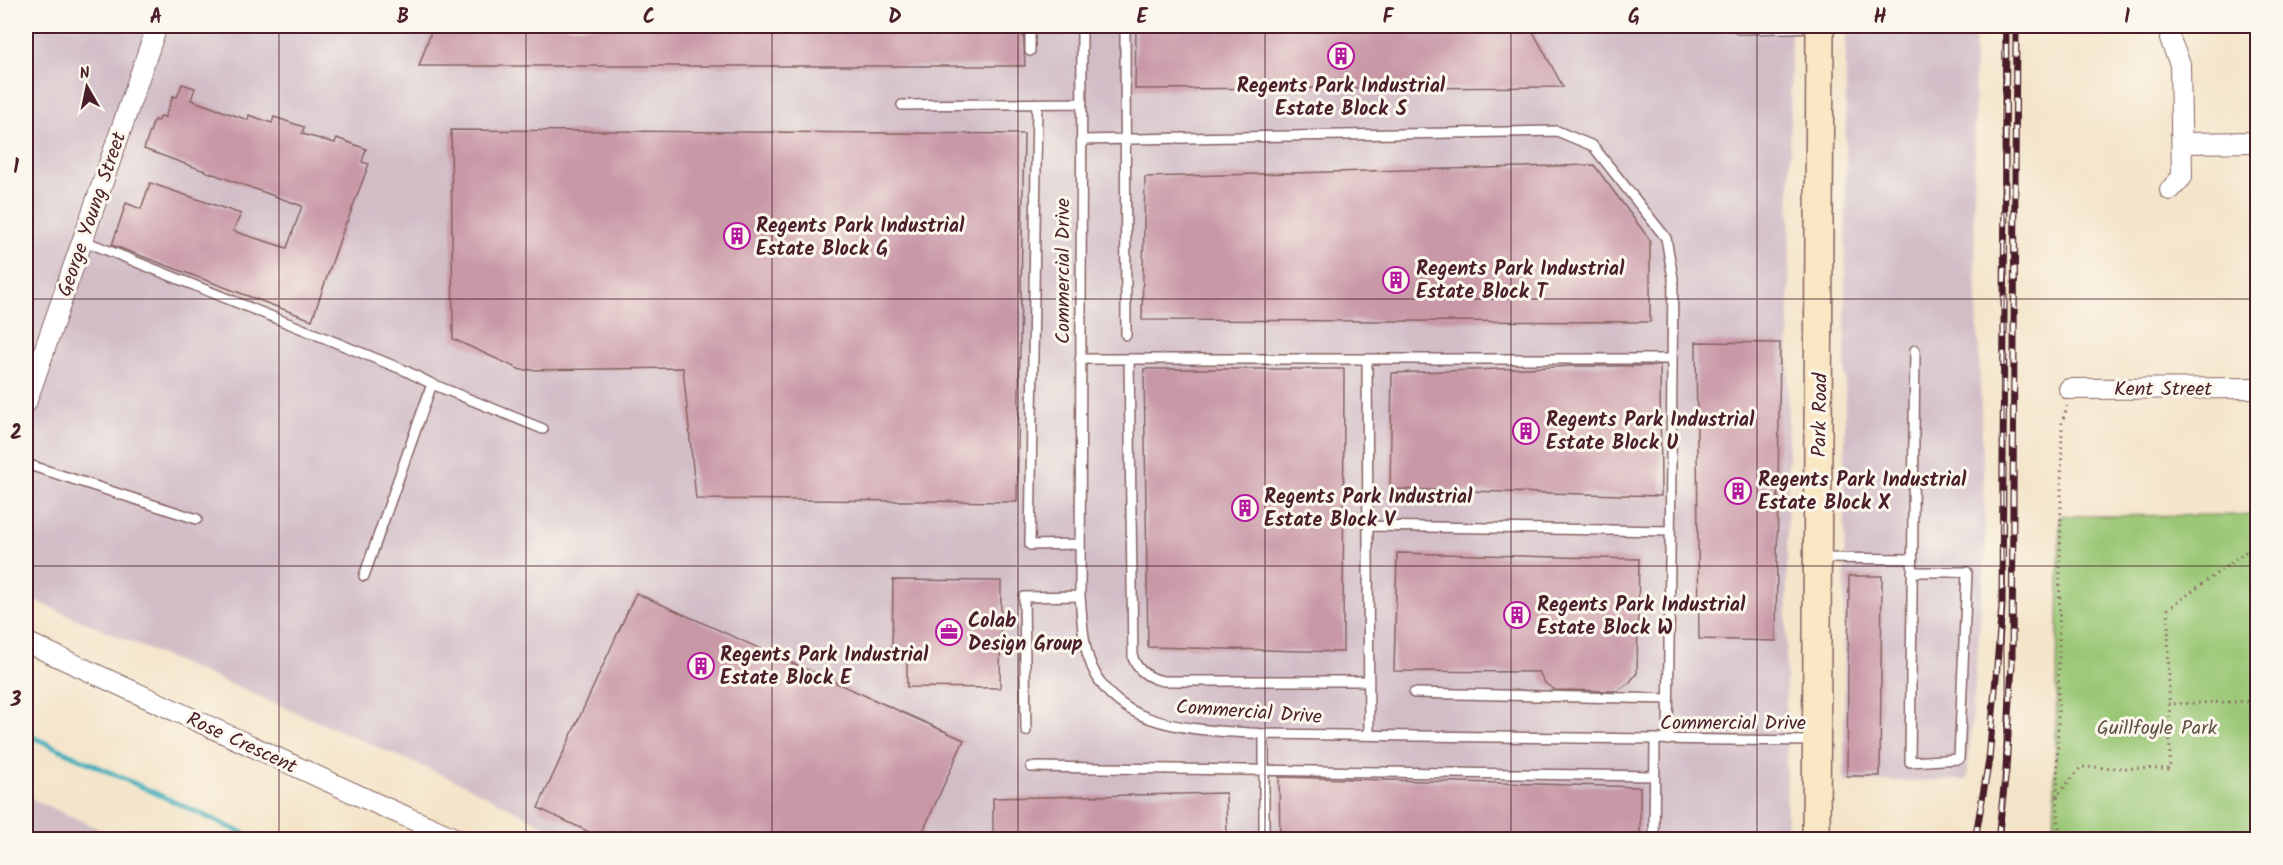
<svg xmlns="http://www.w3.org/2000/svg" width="2283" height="865" font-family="Kalam,sans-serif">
<rect width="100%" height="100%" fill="#fbf7ec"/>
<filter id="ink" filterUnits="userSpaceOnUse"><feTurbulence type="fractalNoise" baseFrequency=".0167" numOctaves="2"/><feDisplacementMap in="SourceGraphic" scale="12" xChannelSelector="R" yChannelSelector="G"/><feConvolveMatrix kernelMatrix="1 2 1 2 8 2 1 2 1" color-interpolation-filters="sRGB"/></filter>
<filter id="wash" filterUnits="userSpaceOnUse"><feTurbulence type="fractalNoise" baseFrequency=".008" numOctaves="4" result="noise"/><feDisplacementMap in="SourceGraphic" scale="24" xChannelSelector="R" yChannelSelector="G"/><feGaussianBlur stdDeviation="1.35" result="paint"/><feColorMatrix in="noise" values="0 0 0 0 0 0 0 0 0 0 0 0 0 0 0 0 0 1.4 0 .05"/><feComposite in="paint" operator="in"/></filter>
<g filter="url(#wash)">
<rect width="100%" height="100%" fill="#f4e5ca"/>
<path fill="#d2bdc7" d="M26 26H1791L1786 710 1787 839H571L459 782 26 597Z
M1846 26H1975L1974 218 1986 548 1967 780 1844 782Z
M26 796 122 839H26Z"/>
<path fill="#9ac775" stroke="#727350" stroke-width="1.5" d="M2257 515V839H2054L2060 516Z"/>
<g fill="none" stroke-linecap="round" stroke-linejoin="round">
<path stroke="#3faebb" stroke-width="5" d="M26 734 258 840"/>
</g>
<g id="blocks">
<path fill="#c998a7" d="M433 26H1023L1025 66H419Z
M1136 26H1530L1563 87 1135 89Z
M182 84 195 88 191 100 248 120 249 115 272 123 274 117 304 127 302 134 335 143 337 138 366 149 362 162 369 164 347 222H346L312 320 112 245 126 203 141 209 150 183 241 214 233 231 287 248 302 206 144 149 154 120 157 121 161 116 165 117 173 96 177 97Z
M451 130 1024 134 1017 502 696 499 683 368 521 370 453 339Z
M1594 165 1650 240V322L1142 320 1145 177Z
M1696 342 1780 343 1776 641 1699 639Z
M1576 366H1660L1661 496 1390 489 1392 373Z
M1144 369H1344L1343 652 1148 647Z
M1397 553 1639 559 1637 673 1629 683 1617 691 1555 690 1545 683 1539 672 1394 671Z
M1849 576H1882L1880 776H1847Z
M893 580 1001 581 1000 688 907 687V657H892Z
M636 593 964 740 919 840H606L538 808Z
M1279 777 1640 787V840H1280Z
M1226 793 1227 840H993V798Z"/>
</g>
</g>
<g filter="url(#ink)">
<use href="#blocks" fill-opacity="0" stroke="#866463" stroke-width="1.5"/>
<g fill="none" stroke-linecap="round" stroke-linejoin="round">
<defs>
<path id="service" d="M1082 26 1080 596C1082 616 1082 637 1088 656 1111 733 1200 729 1264 734L1814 741
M1125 26 1126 335
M1739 29 1818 27
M1030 51V26
M1037 104 1030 545 1080 544
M902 105 1081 103
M1081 140 1557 131 1593 146 1666 238 1673 278 1668 740
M82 240 404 370 432 384 364 576
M1080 359H1671
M1129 359 1133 658C1138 671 1149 678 1163 681H1369
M1367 359 1369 735
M432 384 543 429
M26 464 197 519
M1368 526 1670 531
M1820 558 1912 559
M1912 572H1967L1959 759 1910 762 1915 350
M1414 693 1668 699
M1026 731 1024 597 1080 596
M1031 767 1654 776
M1264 840V734
M1654 840 1655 740"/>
<path id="minor" d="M2182 143 2258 142
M2170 190 2182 177 2180 64 2170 39
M2069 389 2258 388
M26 403 157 26
M26 642 375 803 459 840"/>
<path id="secondary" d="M1816 840 1820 26"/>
</defs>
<use href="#service" stroke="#866463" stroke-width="12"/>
<use href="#minor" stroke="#866463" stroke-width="22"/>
<use href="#secondary" stroke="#866463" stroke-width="30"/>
<path stroke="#866463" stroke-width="3" stroke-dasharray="1.5 4.5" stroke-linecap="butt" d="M2168 704 2258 701
M2057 796 2062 423 2067 406
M2060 840 2057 796 2081 767 2170 769 2168 609 2258 543"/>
<use href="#service" stroke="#fff" stroke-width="9"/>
<use href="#minor" stroke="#fff" stroke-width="20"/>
<use href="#secondary" stroke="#fae7c3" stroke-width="27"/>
<defs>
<path id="rail" d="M1975 840 1989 760 2002 606 2006 26
M1998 840 2006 770 2012 664 2016 26"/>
</defs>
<use href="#rail" stroke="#4a1f2b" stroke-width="7"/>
<use href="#rail" stroke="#fbf7ec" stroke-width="4.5" stroke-dasharray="14" stroke-linecap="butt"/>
</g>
</g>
<path fill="none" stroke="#4a1f2b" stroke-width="1.5" stroke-opacity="0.55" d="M279 26V840M526 26V840M772 26V840M1018 26V840M1265 26V840M1511 26V840M1757 26V840M2004 26V840M26 299H2258M26 566H2258"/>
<defs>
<symbol id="building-ring" viewBox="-11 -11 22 22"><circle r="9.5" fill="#fbf7ec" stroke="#b5179e" stroke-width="1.5"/><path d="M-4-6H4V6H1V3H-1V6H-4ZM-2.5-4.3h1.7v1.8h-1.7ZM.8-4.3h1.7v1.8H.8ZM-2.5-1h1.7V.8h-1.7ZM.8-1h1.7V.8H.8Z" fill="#b5179e"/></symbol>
<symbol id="office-ring" viewBox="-11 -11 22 22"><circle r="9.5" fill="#fbf7ec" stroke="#b5179e" stroke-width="1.5"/><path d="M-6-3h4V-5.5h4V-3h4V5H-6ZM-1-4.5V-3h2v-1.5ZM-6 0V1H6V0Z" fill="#b5179e"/></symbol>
</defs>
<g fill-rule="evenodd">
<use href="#building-ring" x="1326" y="41" width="30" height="30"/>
<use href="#building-ring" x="722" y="221" width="30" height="30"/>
<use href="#building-ring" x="1381" y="265" width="30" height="30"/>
<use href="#building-ring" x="1511" y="416" width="30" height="30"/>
<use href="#building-ring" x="1723" y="476" width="30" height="30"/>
<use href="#building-ring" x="1230" y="493" width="30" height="30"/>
<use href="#building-ring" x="1502" y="600" width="30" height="30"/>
<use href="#office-ring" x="934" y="617" width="30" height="30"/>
<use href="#building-ring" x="686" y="651" width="30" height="30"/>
</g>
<g text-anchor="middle" stroke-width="6" stroke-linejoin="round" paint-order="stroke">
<g font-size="20" font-weight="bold" fill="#4a1f2b" stroke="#fbf7ec" text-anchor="start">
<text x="1341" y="92" text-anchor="middle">Regents Park Industrial<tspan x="1341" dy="23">Estate Block S</tspan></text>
<text x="756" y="232">Regents Park Industrial<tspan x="756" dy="23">Estate Block G</tspan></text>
<text x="1416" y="275">Regents Park Industrial<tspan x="1416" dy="23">Estate Block T</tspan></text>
<text x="1546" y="426">Regents Park Industrial<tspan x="1546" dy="23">Estate Block U</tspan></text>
<text x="1758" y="486">Regents Park Industrial<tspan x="1758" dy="23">Estate Block X</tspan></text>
<text x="1264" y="503">Regents Park Industrial<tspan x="1264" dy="23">Estate Block V</tspan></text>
<text x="1537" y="611">Regents Park Industrial<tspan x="1537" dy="23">Estate Block W</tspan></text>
<text x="968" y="627">Colab<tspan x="968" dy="23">Design Group</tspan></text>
<text x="720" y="661">Regents Park Industrial<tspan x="720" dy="23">Estate Block E</tspan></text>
</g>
<g font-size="20" fill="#4a1f2b" stroke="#fbf7ec">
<text transform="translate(91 214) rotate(-71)" y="7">George Young Street</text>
<text transform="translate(1062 271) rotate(-90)" y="7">Commercial Drive</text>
<text x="2163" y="395">Kent Street</text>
<text transform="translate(1819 415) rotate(-89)" y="7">Park Road</text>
<text transform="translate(1249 711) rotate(4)" y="7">Commercial Drive</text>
<text x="1733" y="729">Commercial Drive</text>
<text transform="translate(242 742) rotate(25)" y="7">Rose Crescent</text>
</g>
<g font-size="20" fill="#625141" stroke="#fbf7ec">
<text x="2157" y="734">Guillfoyle Park</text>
</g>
</g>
<rect width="2283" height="865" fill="none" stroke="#fbf7ec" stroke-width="66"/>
<g transform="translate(87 87) rotate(351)" stroke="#fbf7ec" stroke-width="4.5" paint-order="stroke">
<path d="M0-4.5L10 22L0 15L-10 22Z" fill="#4a1f2b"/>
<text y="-9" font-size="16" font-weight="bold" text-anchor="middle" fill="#4a1f2b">N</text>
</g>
<rect x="33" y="33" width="2217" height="799" fill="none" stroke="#4a1f2b" stroke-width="2"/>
<g font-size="20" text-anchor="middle" font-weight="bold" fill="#4a1f2b">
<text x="156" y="23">A</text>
<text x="403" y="23">B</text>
<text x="649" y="23">C</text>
<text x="895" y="23">D</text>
<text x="1142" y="23">E</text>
<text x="1388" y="23">F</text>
<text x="1634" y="23">G</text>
<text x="1880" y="23">H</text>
<text x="2127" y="23">I</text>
<text x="16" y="173">1</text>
<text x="16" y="439">2</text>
<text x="16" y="706">3</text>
</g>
</svg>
